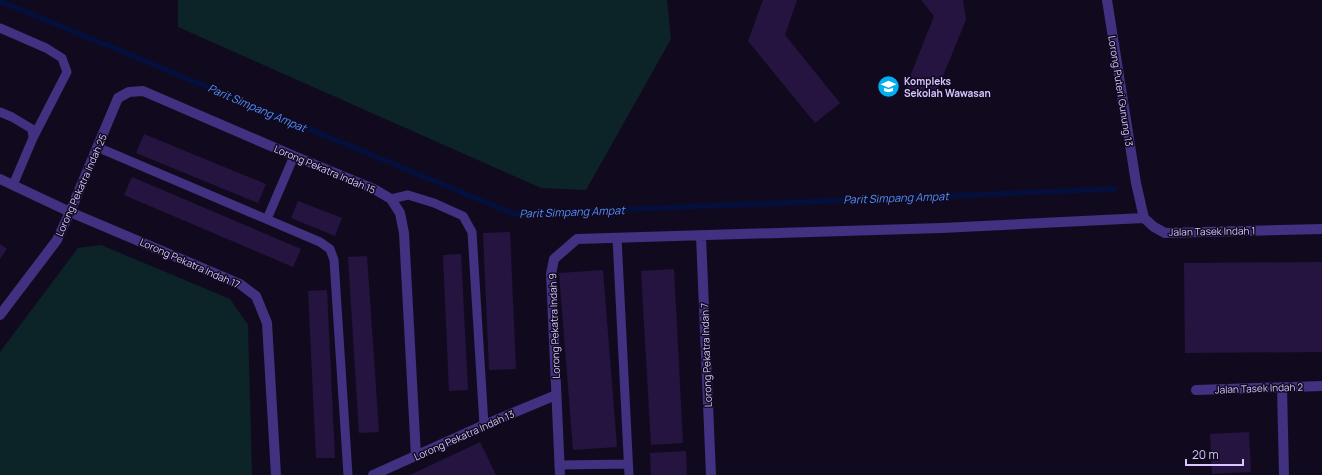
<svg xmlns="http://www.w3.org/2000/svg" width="1322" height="475" font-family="Manrope,sans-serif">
<rect width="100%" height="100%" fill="#110a1e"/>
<path fill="#0c2428" d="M178 0H667L671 39 586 190 541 188 178 27Z
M101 245 230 299 248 325 252 475H0V352L78 248Z"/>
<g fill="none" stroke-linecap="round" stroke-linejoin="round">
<path stroke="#040f3c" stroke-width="5.5" d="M0 1 514 214 1114 189"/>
</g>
<path fill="#251440" d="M763 0H797L785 35 840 103 815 123 748 41Z
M921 0H963L966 20 934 98 906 87 934 16Z
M144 134 266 184 258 203 136 153Z
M132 177 301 249 293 267 124 195Z
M298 201 342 218 335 236 291 218Z
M510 232 516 369 489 370 483 233Z
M0 244 7 249 0 259Z
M461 254 468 390 449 391 443 255Z
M367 256 379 432 359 433 348 257Z
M1322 262V352L1185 353 1184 263Z
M674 269 683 443 651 445 641 271Z
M603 270 617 447 573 450 559 273Z
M327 290 335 458H316L308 291Z
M1249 432 1251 472 1212 474 1210 434Z
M480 442 496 475H410Z
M686 451 687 475H651L650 453Z"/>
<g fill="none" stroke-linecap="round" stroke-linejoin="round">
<path stroke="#423081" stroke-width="9" d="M0 28 46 48 62 58 67 72 33 138 32 129 12 117 0 112
M97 147 320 242 330 249 334 260 348 475
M13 185 33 138
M391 199 408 195 434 203 463 216 472 232 484 425
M267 219 294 156
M617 238 629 475
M559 465 628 464"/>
<path stroke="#423081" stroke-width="10" d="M1107 0 1136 183 1144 218 1154 227 1165 233 1322 229
M0 179 70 212 240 284 256 296 267 323 276 475
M701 236 711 475
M0 315 57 240 70 212 118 98 129 92 143 91 294 156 374 189 391 199 400 213 404 233 416 456
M1282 387 1284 475
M1196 390 1322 386
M373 475 484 425 556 395
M560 475 551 274 554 259 577 239 942 228 1144 218"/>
</g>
<defs>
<symbol id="school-disc" viewBox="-11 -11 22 22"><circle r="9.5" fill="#00aef1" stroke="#110a1e"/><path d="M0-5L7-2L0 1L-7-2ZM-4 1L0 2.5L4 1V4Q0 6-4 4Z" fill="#fff"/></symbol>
</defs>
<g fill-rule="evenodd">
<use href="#school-disc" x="876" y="74" width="25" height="25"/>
</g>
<g text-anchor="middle" stroke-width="3" stroke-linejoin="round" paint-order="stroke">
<g font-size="10" font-weight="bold" fill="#d7c6ff" stroke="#110a1e" text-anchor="start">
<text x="904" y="85">Kompleks<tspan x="904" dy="12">Sekolah Wawasan</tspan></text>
</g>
<g font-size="10" fill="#d7c6ff" stroke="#110a1e">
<text transform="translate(1121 91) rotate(81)" y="4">Lorong Puteri Gunung 13</text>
<text transform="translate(325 169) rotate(23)" y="4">Lorong Pekatra Indah 15</text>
<text transform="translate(81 185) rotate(-66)" y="4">Lorong Pekatra Indah 25</text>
<text transform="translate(1212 231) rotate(-1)" y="4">Jalan Tasek Indah 1</text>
<text transform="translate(190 263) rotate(24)" y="4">Lorong Pekatra Indah 17</text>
<text transform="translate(554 326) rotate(-92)" y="4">Lorong Pekatra Indah 9</text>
<text transform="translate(706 355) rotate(-92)" y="4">Lorong Pekatra Indah 7</text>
<text transform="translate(1259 388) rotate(-2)" y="4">Jalan Tasek Indah 2</text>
<text transform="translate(464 435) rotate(-24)" y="4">Lorong Pekatra Indah 13</text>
</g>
<g font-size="11" font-style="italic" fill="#5491ff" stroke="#110a1e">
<text transform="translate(257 108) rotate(23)" y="4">Parit Simpang Ampat</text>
<text transform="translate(896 198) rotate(-2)" y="4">Parit Simpang Ampat</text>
<text transform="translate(572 212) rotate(-2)" y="4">Parit Simpang Ampat</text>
</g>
</g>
<path d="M1186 459v6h57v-6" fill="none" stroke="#d7c6ff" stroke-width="2"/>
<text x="1192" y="459" font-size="12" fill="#d7c6ff" stroke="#110a1e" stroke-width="3" paint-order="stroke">20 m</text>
</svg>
